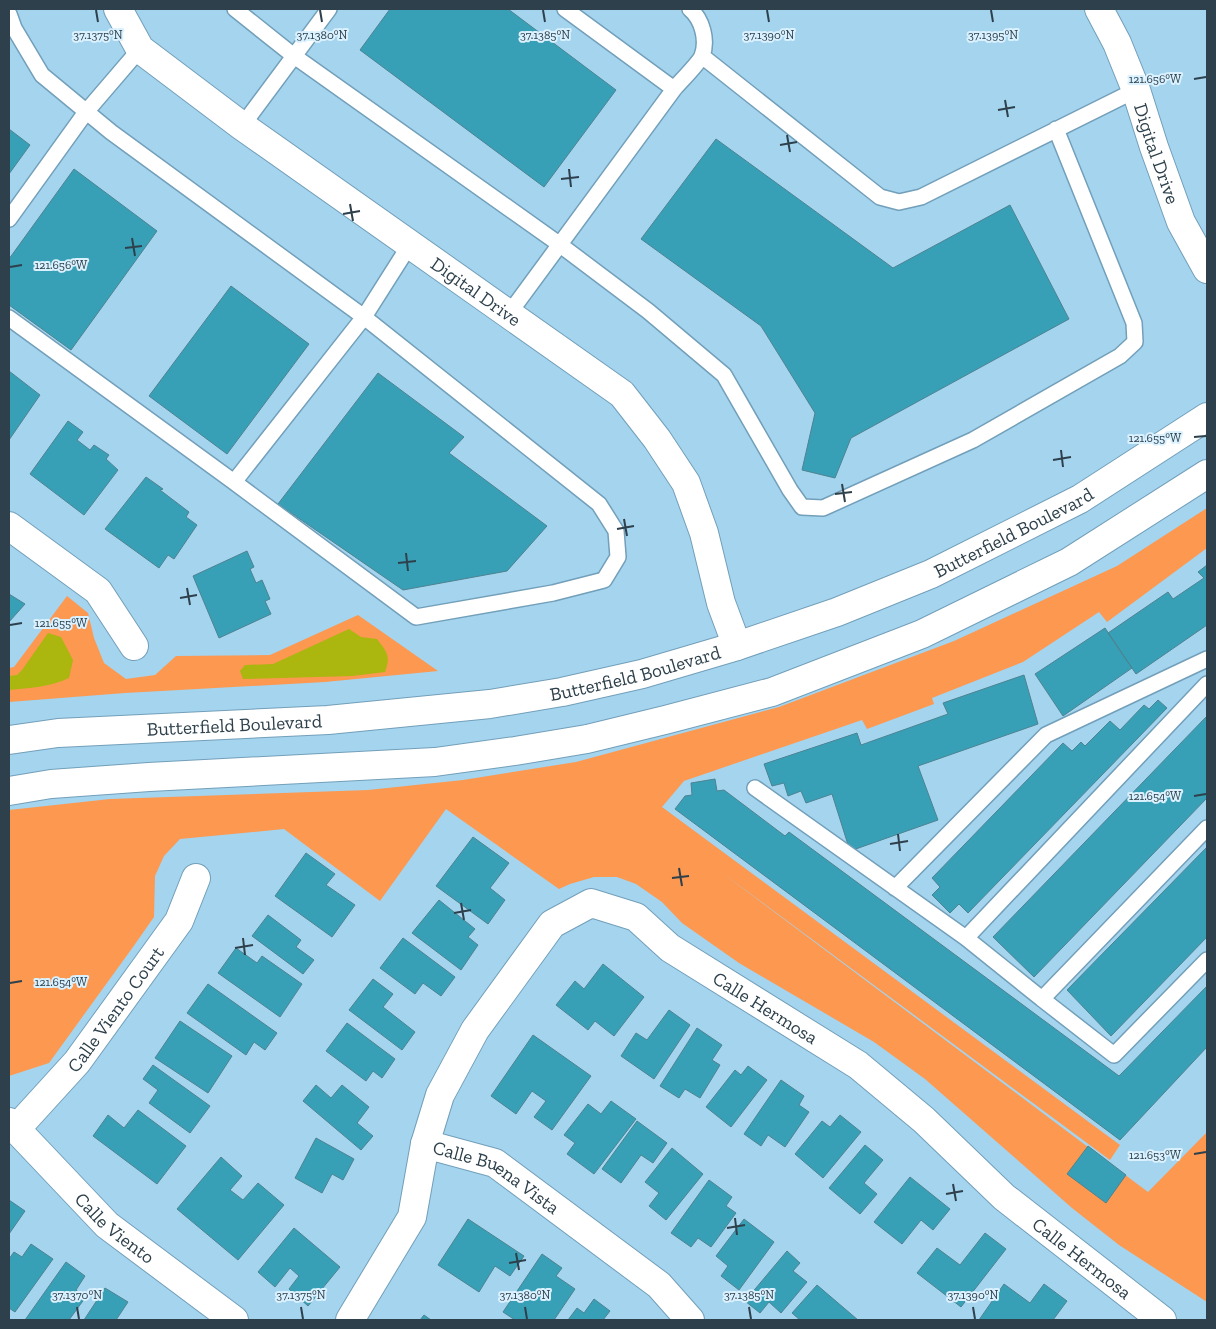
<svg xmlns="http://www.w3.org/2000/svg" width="1216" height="1329" font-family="'Zilla Slab',serif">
<rect width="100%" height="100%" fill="#a5d4ef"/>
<path fill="#fc9850" d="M1207 508V548L1107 622 1099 612 1023 662 932 698 934 704 867 729 862 720 684 781 662 807 1120 1145 1110 1160 717 869 1148 1192 1207 1132V1302L1119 1245 1072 1208 925 1079 874 1042 739 963 682 923 662 902 636 884 617 877H594L570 884 559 889 446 809 380 901 284 829 180 839 164 856 155 876 154 917 133 947 49 1063 9 1076V810L110 799 368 790 463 780 576 762 779 707 954 641 1117 566Z
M67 596 88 613 94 638 104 663 126 679 155 675 176 656 270 655 358 615 438 671 325 682 125 693 9 702V668L14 667Z"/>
<path fill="#abb60f" d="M349 629 361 637 377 639C387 652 391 656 385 672L352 676 243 679 240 671 245 665 273 664Z
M48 633 61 637 73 660 69 678C50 687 29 688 9 690V676L17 675 22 670Z"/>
<path fill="#38a0b6" stroke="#4c8390" d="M390 9H508L616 90 544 187 360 50Z
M9 129 30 145 9 174Z
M716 139 893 268 1010 205 1069 319 851 438 835 478 802 470 815 413 761 326 641 239Z
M74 169 157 231 71 350 9 305V259Z
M231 286 309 344 227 454 149 396Z
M9 371 40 395 9 440Z
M378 373 464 437 449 453 547 526 507 571 403 590 278 504Z
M68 421 83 432 77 440 90 450 94 445 109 455 106 459 118 470 84 515 30 474Z
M146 477 163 489 160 490 189 512 186 517 197 525 174 559 168 555 159 568 105 529Z
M247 551 254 567 250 569 256 583 262 580 270 599 265 601 271 614 219 638 193 576Z
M1207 565V625L1136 674 1108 633 1168 592 1173 599 1204 578 1198 572Z
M9 594 25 604 9 622Z
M1105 628 1132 668 1063 716 1035 674Z
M1024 675 1038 724 918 766 938 820 850 851 832 794 806 803 801 791 788 796 784 783 772 786 764 764 857 733 861 745 948 714 943 703Z
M1158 700 1167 708 968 913 959 904 950 913 932 895 940 887 932 878 1063 743 1072 751 1081 742 1085 746 1110 721 1120 730 1144 705 1149 709Z
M1207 716V798L1034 977 993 937Z
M715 779 717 791 724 790 785 836 789 832 1119 1076 1207 986V1047L1120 1140 675 809 685 796 692 795 691 783Z
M473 837 509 863 490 888 505 900 488 924 436 886Z
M1207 847V937L1111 1036 1067 990Z
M306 853 335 874 326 885 355 905 332 937 275 896Z
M439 900 475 929 468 937 478 945 461 970 412 933Z
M268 915 301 940 296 947 314 960 303 974 252 936Z
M403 938 455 977 441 996 423 983 415 994 380 968Z
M236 948 257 963 262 956 302 984 280 1017 218 973Z
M603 964 644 997 614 1036 595 1021 588 1030 556 1005 575 981 584 989Z
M373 979 393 994 383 1007 415 1032 402 1050 349 1010Z
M208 984 277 1033 265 1050 254 1042 246 1055 187 1013Z
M669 1010 690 1025 654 1079 621 1056 636 1033 647 1040Z
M180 1021 232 1056 208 1093 155 1058Z
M347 1023 395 1059 382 1078 373 1071 366 1081 326 1051Z
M697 1028 722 1045 712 1060 720 1065 700 1098 685 1089 679 1098 660 1086Z
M533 1035 591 1076 552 1130 534 1117 546 1101 532 1091 516 1114 491 1096Z
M153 1065 210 1106 190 1133 149 1103 158 1090 143 1079Z
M748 1066 767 1080 731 1127 706 1107 735 1070 741 1075Z
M781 1080 804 1096 799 1105 809 1112 785 1147 768 1135 761 1146 744 1134Z
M316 1085 331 1098 342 1085 369 1107 357 1123 373 1136 361 1150 303 1101Z
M611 1101 636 1119 594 1174 567 1154 575 1143 564 1135 588 1104 601 1114Z
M138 1110 186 1146 157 1184 93 1136 108 1115 124 1128Z
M840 1115 861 1132 823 1178 795 1154 822 1121 830 1127Z
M637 1121 667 1143 653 1163 641 1155 621 1183 602 1169Z
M316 1138 354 1159 343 1180 332 1174 322 1193 295 1178Z
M865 1145 883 1160 864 1183 877 1194 860 1214 829 1188Z
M1088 1146 1126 1175 1106 1203 1067 1174Z
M672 1148 703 1174 666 1220 649 1206 659 1193 645 1182Z
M221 1157 242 1176 230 1190 243 1200 258 1183 284 1205 238 1260 177 1209Z
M910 1177 950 1209 933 1230 921 1220 902 1244 874 1222Z
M709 1180 732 1197 726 1206 736 1213 711 1247 698 1238 691 1247 671 1233Z
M9 1200 25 1211 9 1234Z
M468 1219 524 1256 510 1276 495 1266 479 1292 438 1265Z
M744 1219 774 1242 739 1290 721 1276 728 1266 716 1256Z
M294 1228 340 1267 308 1306 289 1289 299 1276 290 1268 275 1287 258 1272Z
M985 1233 1006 1249 961 1307 917 1273 937 1248 960 1265Z
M31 1244 53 1259 15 1312 9 1308V1259L14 1252 22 1257Z
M787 1251 800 1263 793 1271 807 1282 781 1313 769 1302 760 1313 745 1301Z
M542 1254 562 1268 556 1276 575 1289 554 1320H515L503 1312Z
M66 1262 85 1276 76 1290 85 1298 69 1320H25Z
M1004 1284 1030 1303 1044 1284 1067 1301 1053 1320H979Z
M817 1285 858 1320H800L792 1313Z
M105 1288 128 1302 116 1320H84Z
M594 1299 610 1311 603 1320H568L577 1308 584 1313Z
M424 1315 431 1320H420Z"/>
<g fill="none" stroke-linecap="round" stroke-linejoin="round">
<defs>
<path id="lane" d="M235 9 294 56 559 244 648 311 724 375 790 490 802 507 823 508 973 440 1120 356 1135 342 1134 323 1056 129
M565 9 674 89
M9 14 14 28 42 75 111 132 364 317 409 246
M702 56 880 197 899 202 921 197 1136 90
M242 126 329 9
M9 219 86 112 140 49
M508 315 674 89C680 82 699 63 702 56 708 40 702 19 690 9
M9 318 234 482 364 317 599 504 616 531 618 557 604 580 553 593 416 617 234 482
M1207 684 966 938 1042 999 1207 828
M755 788 966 938
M895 888 1046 735 1207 659
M1042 999 1114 1055 1207 960"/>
<g id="street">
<path id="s1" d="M118 9 140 49 242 126 622 394 657 439 686 483 704 533 721 603 737 646"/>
<path id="s2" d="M1099 9 1117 43 1136 90 1154 147 1181 222 1207 269"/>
<path d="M9 526 98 591 134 646"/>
<path id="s3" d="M9 1122 16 1129 107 1225 234 1320"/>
<path id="s4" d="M16 1129 77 1062 179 921 196 878"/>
<path id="s5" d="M425 1144 440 1095 475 1030 552 924 591 903 636 917 670 948 858 1065 924 1120 1004 1197 1162 1320"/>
<path id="s6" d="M350 1320 412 1217 425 1144 495 1163 659 1285 690 1320"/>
</g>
<g id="primary">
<path id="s7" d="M9 740 58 733 328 720 490 704 562 692 642 674 737 646 837 612 931 574 1080 499 1207 417"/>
<path d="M9 791 51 784 149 777 435 762 515 751 587 739 665 720 772 692 922 634 1069 562 1207 474"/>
</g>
</defs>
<use href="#lane" stroke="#729fb9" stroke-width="18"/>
<use href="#street" stroke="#729fb9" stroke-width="30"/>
<use href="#primary" stroke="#729fb9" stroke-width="30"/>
<use href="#lane" stroke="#fff" stroke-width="15"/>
<use href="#street" stroke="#fff" stroke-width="28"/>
<use href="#primary" stroke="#fff" stroke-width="28"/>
</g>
<path fill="none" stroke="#2d404b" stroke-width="2" d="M96 10 98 22M320 10 322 22M543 10 545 22M767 10 769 22M991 10 993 22M1194 79 1206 77M1005 100 1008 117M998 110 1015 107M787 135 790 152M780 145 797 142M569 169 571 187M561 179 579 177M350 204 353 221M343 214 360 211M132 238 135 256M125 248 142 246M10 267 22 265M1194 437 1206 436M1061 450 1063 467M1053 460 1071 457M842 484 845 502M835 494 852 492M624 519 627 536M617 529 634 526M406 553 408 571M398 563 416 561M187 588 190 605M180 598 197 595M10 625 22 623M1194 796 1206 794M898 834 900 851M890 844 908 841M679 868 682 886M672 878 689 876M461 903 464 920M454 913 471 910M243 938 245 955M235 948 253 945M10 983 22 981M1194 1154 1206 1152M953 1184 956 1201M946 1194 963 1191M735 1218 737 1235M727 1228 745 1225M516 1253 519 1270M509 1263 526 1260M77 1307 79 1319M301 1307 303 1319M525 1307 527 1319M749 1307 751 1319M973 1307 975 1319"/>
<g text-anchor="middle" stroke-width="4" stroke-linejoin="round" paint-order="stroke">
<g font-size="19" fill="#2d404b" stroke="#daf1ff">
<text dy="7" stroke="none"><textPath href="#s2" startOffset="156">Digital Drive</textPath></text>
<text dy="7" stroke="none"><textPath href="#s1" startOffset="460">Digital Drive</textPath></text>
<text dy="7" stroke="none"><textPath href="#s7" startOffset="1036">Butterfield Boulevard</textPath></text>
<text dy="7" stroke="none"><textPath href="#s7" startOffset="631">Butterfield Boulevard</textPath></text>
<text dy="7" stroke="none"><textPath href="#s7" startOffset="226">Butterfield Boulevard</textPath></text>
<text dy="7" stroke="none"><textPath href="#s4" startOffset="156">Calle Viento Court</textPath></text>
<text dy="7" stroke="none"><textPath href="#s5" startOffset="506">Calle Hermosa</textPath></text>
<text dy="7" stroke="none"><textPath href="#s6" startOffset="274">Calle Buena Vista</textPath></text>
<text dy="7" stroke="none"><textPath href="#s3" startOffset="150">Calle Viento</textPath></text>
<text dy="7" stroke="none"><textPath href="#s5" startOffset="911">Calle Hermosa</textPath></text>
</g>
</g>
<g font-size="12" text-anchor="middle" fill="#2d404b" stroke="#daf1ff" stroke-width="4" stroke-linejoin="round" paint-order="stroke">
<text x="98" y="39">37.1375°N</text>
<text x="322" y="39">37.1380°N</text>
<text x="545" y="39">37.1385°N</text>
<text x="769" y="39">37.1390°N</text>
<text x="993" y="39">37.1395°N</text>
<text x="1155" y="83">121.656°W</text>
<text x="61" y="269">121.656°W</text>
<text x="1155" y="442">121.655°W</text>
<text x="61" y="627">121.655°W</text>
<text x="1155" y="800">121.654°W</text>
<text x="61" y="986">121.654°W</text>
<text x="1155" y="1159">121.653°W</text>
<text x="77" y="1299">37.1370°N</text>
<text x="301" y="1299">37.1375°N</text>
<text x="525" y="1299">37.1380°N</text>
<text x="749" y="1299">37.1385°N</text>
<text x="973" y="1299">37.1390°N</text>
</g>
<rect width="1216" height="1329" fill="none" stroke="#2d404b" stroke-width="20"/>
</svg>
